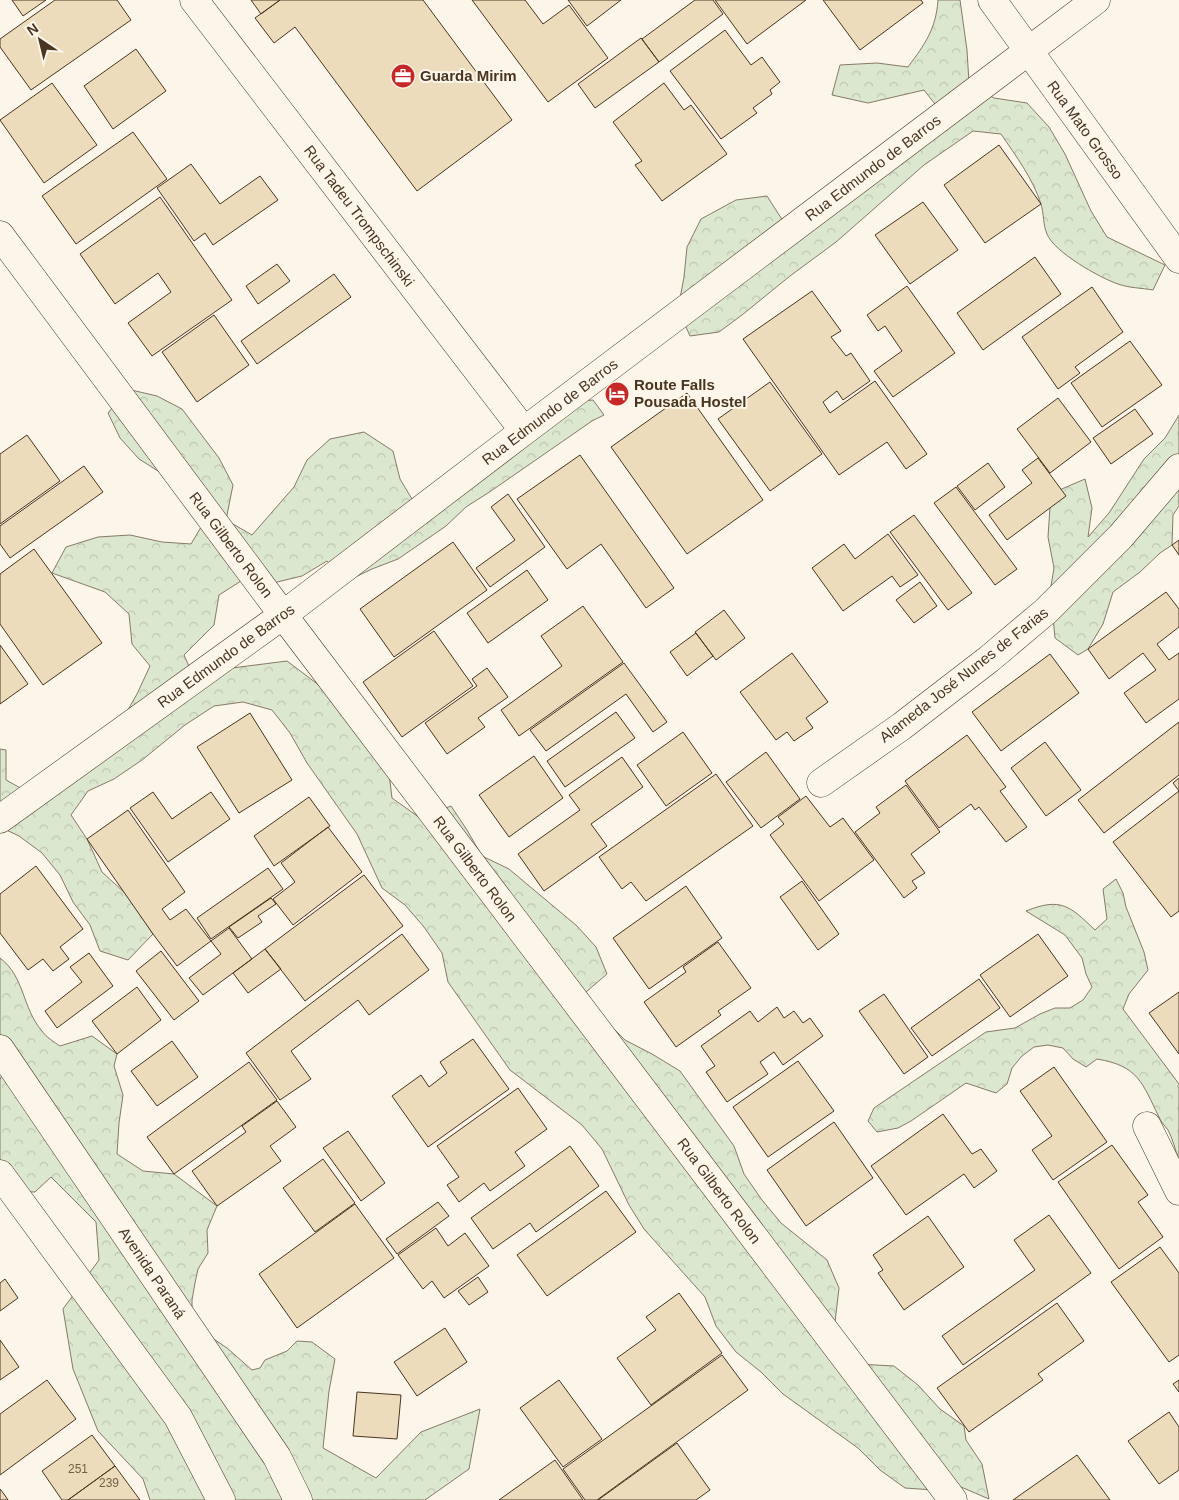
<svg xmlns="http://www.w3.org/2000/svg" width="1179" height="1500" font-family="Helvetica,sans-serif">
<defs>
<pattern id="forest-crowns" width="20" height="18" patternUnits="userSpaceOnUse" patternTransform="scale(1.25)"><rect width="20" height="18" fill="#dce7d0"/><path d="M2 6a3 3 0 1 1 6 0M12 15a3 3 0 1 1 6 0" fill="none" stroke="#bec7b2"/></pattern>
</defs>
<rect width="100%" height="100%" fill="#fbf6e9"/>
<path fill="url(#forest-crowns)" stroke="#887966" d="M938 0H960L967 50 969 83 994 98 1027 103 1049 127 1065 154 1091 211 1107 237 1165 265 1153 290C1142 288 1129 288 1118 284 1100 278 1054 252 1047 234 1043 225 1044 214 1041 204 1033 179 1016 156 1001 134L973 131 924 165 836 242 790 276 742 315 719 332 690 336 678 309 684 277 687 247 701 219 736 200 767 196 783 221 942 113 924 90 868 103 832 95 840 65 877 63 908 67C925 44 936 29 938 0Z
M127 389 157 396 182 409 219 458 233 485 226 520 252 535 294 487 307 460 330 439 364 432 393 451 400 479 415 504 579 401 593 400 604 415 592 421 491 491 466 507 446 526 398 559 372 569 347 581 327 561 302 576 273 583 241 581 219 595 214 625 184 655 195 680 224 669 287 661 336 698 388 765 392 798 420 818 451 806 467 830 482 856 509 869 577 926 596 947 607 974 586 992 602 1017 625 1040 652 1054 680 1071 734 1146 744 1174 762 1200 781 1223 827 1260 839 1288 832 1348 857 1364 894 1366 918 1385 940 1409 964 1426 966 1440 982 1464 989 1499 961 1487 934 1490 905 1488 880 1470 858 1448 783 1394 761 1372 736 1352 716 1326 705 1297 644 1229 629 1205 602 1149 582 1125 510 1070 448 982 442 953 424 927 405 905 382 888 357 834 307 763 290 733 272 710 243 702 214 706 185 725 142 760 114 779 88 791 71 815 87 839 102 872 127 895 153 934 128 960 100 951 90 925 73 902 60 875 42 853 19 836 0 827V749L6 750V780L24 790 121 722 137 694 150 666 132 644 129 614 105 592 52 573 66 547 98 537 130 535 162 542 191 544 207 517 166 476 139 459 120 438 108 413Z
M1179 415V506L1173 515 1172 545 1160 553 1140 572 1113 592 1103 624 1088 649 1078 655 1055 638 1052 607 1049 598 1054 568 1048 537 1050 507 1057 491 1085 479 1092 508 1088 537 1109 513 1144 459 1165 438Z
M1116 879 1123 893 1126 907 1144 952 1148 970 1129 994 1123 1009 1179 1084V1160C1175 1150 1173 1139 1168 1130 1165 1126 1161 1122 1159 1117 1142 1083 1139 1066 1097 1059L1086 1067 1073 1059 1063 1048 1048 1045 1034 1047 1022 1056 1012 1068 1007 1084 996 1093 966 1083 911 1121 898 1128 877 1132 868 1121 874 1108 986 1032 1015 1028 1040 1014 1055 1008H1070L1083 1000 1092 987 1086 974 1082 958 1065 935 1026 911C1061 897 1070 906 1095 930L1107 919 1103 889Z
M0 958C25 977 22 1008 42 1031 46 1037 54 1042 60 1046L92 1036 117 1054 114 1066 123 1095 119 1123 117 1154 143 1171 174 1174 217 1206 207 1230 208 1253 198 1269 195 1283 192 1300V1319L202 1331 227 1348 252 1370 260 1368 265 1360 287 1351 297 1341 312 1342 335 1359 329 1391 323 1448 376 1478 421 1432 480 1409 469 1469 425 1500H150L143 1479 98 1431 73 1369 63 1309 99 1260 96 1222 51 1177 35 1192 0 1191V1080L10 1051 0 1037Z"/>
<path fill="#ecdcbc" stroke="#4a3520" d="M12 0H46L23 16Z
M55 0H117L131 20 31 90 0 47V39Z
M251 0H280L261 14Z
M280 0H423L512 120 417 191 295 27 274 43 255 18Z
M472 0H525L543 24 569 5 608 58 548 102Z
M568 0H621L587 26Z
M695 0H713L723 14 659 62 642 39Z
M715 0H806L747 44Z
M823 0H921L923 3 860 50Z
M725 30 751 65 762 57 780 82 770 90 772 94 753 108 757 113 721 139 670 71Z
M641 38 659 62 595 108 578 84Z
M136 49 166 91 113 129 84 86Z
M52 83 97 145 44 183 0 120Z
M664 83 684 110 691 105 727 154 662 201 635 165 642 161 613 122Z
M133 132 167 179 76 244 42 196Z
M999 145 1041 204 985 243 944 185Z
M191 164 220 204 260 176 278 200 213 245 205 233 194 241 157 188Z
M160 197 232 300 152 356 128 323 171 292 158 273 115 304 80 254Z
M923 202 958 250 910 284 875 235Z
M1035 257 1061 294 983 350 957 313Z
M277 264 290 281 258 304 246 286Z
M334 274 351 297 257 364 241 341Z
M907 286 955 353 893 397 874 371 902 351 885 326 878 331 867 315Z
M1092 287 1123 332 1075 367 1080 373 1058 389 1022 337Z
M812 291 841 331 831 337 846 356 851 353 870 381 843 400 837 391 823 402 830 413 875 381 927 454 906 469 887 442 839 475 743 339Z
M214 315 249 365 197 402 162 352Z
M1130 341 1162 385 1102 427 1071 383Z
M770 382 822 454 770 491 718 419Z
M687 393 763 500 687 554 611 447Z
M1058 398 1091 442 1050 473 1017 429Z
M1135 409 1153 434 1111 464 1093 438Z
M27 435 60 481 0 524V454Z
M580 455 674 588 646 608 601 544 567 569 517 499Z
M1038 458 1066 496 1007 540 989 515 1032 483 1022 470Z
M988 463 1005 487 975 510 957 486Z
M84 466 103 492 10 558 0 544V526Z
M956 487 1017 569 995 585 934 503Z
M508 494 545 547 490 587 476 568 515 540 491 507Z
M914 515 972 593 948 610 890 532Z
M888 534 918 575 900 587 892 576 843 611 812 568 844 544 855 559Z
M1179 540V555L1172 545Z
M453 542 487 590 394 657 360 609Z
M34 549 102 643 43 685 0 624V574Z
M527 570 548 600 488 643 467 613Z
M920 582 937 606 914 623 896 600Z
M1166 592 1179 609V627L1157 644 1169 660 1179 653V699L1146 723 1124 693 1156 670 1143 653 1109 679 1088 649Z
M583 606 623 662 519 736 501 710 562 666 541 636Z
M724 610 745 638 716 660 695 632Z
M434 631 473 686 402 737 363 682Z
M696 633 713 656 687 676 670 652Z
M0 645 28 684 0 704Z
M792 653 828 702 806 718 813 728 794 741 787 732 776 740 740 692Z
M1050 654 1079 693 1001 751 972 712Z
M624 663 667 722 653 732 626 694 546 751 530 730Z
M487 668 508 697 478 718 485 727 447 754 425 723 477 686 472 679Z
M616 712 635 738 565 787 547 761Z
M250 713 292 780 239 813 197 747Z
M1179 722V775L1104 833 1078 800Z
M683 732 712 773 666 806 637 765Z
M967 735 1006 787 1000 791 1027 827 1006 842 979 807 975 810 971 804 939 828 905 781Z
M1045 742 1081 790 1046 816 1011 768Z
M766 752 800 799 761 828 726 782Z
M534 756 563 798 509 837 479 795Z
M622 757 643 787 591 824 607 846 544 891 518 854 580 810 569 795Z
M716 774 753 826 646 901 631 882 622 889 599 857Z
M1179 778V911L1171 917 1113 842 1179 791 1173 783Z
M906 785 940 832 911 854 925 873 912 881 917 888 904 898 855 832 880 813 876 807Z
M153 792 172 819 211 792 230 819 168 862 130 808Z
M806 796 830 827 843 818 874 860 819 901 770 835 784 824 778 817Z
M309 797 330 826 274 866 254 836Z
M128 810 185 892 162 909 170 920 186 909 211 941 177 966 153 934 87 839Z
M328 827 362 872 293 925 273 899 295 882 281 863Z
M36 866 83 929 60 947 69 959 53 971 43 959 28 970 0 933V894Z
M268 868 283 889 211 939 197 918Z
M364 875 403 926 305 1001 265 949Z
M802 881 839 934 818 950 780 897Z
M686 886 722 938 649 989 613 938Z
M271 898 276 904 258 916 262 922 238 938 229 927Z
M229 928 252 959 203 995 189 978 221 954 211 941Z
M402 934 429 970 369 1015 358 1000 291 1051 311 1079 280 1100 246 1053Z
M1038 934 1068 976 1010 1017 980 975Z
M718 942 751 988 718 1011 721 1015 676 1047 644 1002 686 972 683 967Z
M265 949 281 969 248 993 233 973Z
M161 951 199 1001 174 1020 136 971Z
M89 953 113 986 57 1028 45 1011 82 982 70 967Z
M979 979 1000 1008 932 1056 911 1028Z
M137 987 161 1020 117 1054 92 1021Z
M1179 992V1054L1149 1013Z
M884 994 928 1057 904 1074 859 1011Z
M777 1007 784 1018 794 1011 803 1023 810 1018 823 1036 783 1065 774 1052 760 1062 768 1074 727 1102 706 1072 715 1066 701 1046 750 1011 758 1022Z
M473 1039 509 1089 428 1147 392 1096 421 1075 429 1087 447 1073 440 1062Z
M172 1041 198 1077 157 1106 131 1071Z
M798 1061 834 1111 768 1157 733 1107Z
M249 1062 277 1100 174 1174 147 1137Z
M1054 1067 1107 1142 1053 1180 1032 1150 1052 1136 1020 1091Z
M518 1088 547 1129 515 1152 525 1166 490 1191 484 1183 459 1202 447 1185 459 1177 437 1146Z
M277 1101 296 1127 270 1146 281 1161 217 1206 192 1171 246 1132 242 1126Z
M943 1114 972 1154 981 1149 997 1171 974 1188 964 1174 906 1215 871 1166Z
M834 1122 873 1178 806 1226 767 1170Z
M348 1131 385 1183 361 1201 323 1148Z
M1112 1145 1148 1195 1138 1202 1163 1237 1119 1269 1058 1182Z
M570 1146 599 1186 536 1232 530 1223 493 1249 471 1218Z
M323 1159 355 1203 315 1232 283 1188Z
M606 1191 636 1232 547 1296 517 1255Z
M438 1202 449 1216 397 1254 386 1239Z
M355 1204 394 1258 297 1328 259 1274Z
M1049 1215 1091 1273 963 1365 942 1336 1035 1270 1014 1240Z
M928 1216 964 1267 904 1310 878 1273 883 1270 873 1255Z
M436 1228 448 1246 465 1233 489 1266 444 1298 432 1281 423 1289 398 1255Z
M1160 1247 1179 1273V1355L1169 1362 1111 1282Z
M478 1277 488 1292 469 1305 458 1291Z
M5 1279 18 1298 0 1311V1283Z
M679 1293 722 1353 651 1405 617 1358 656 1330 646 1317Z
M1057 1303 1084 1341 1038 1374 1043 1380 969 1432 937 1388Z
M445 1328 467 1362 417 1396 394 1362Z
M0 1340 19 1367 0 1380Z
M722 1355 748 1390 597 1500H585L563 1469Z
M47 1380 76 1419 0 1475V1414Z
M559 1380 602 1439 563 1467 520 1408Z
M1179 1380V1392L1173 1384Z
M357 1392 401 1395 397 1439 353 1436Z
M1169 1412 1179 1427V1470L1159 1484 1128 1441Z
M92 1435 115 1466 68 1500H62L42 1471Z
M677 1443 710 1490 696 1500H598Z
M1077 1455 1110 1500H1013Z
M555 1460 583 1500H499Z
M115 1466 140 1500H68Z
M0 1489 4 1494 8 1500H0Z"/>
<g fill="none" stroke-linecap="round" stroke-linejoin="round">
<defs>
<path id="minor" d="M194 0 524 431
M992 0 1179 259
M0 235 283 615 953 1500
M821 783 902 726 989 659 1046 611 1121 536 1179 468
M0 819 283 615 524 431 1096 0
M1147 1126 1179 1191"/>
<path id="primary" d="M0 1049 277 1457 298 1500
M0 1174 178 1417 221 1500"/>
</defs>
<use href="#minor" stroke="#4a3520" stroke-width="29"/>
<use href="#primary" stroke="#4a3520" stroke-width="29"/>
<use href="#minor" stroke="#fbf6e9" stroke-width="28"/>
<use href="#primary" stroke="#fbf6e9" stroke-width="28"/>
</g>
<defs>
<symbol id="office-disc" viewBox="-11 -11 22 22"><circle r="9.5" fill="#c62828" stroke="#fbf6e9"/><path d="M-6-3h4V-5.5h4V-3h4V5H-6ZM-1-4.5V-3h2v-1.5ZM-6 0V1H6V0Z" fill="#fff"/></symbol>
<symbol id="hotel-disc" viewBox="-11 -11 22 22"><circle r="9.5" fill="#c62828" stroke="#fbf6e9"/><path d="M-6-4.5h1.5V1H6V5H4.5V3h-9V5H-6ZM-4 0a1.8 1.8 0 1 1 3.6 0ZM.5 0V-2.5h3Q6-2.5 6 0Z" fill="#fff"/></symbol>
</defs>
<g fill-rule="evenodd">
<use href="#office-disc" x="389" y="62" width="28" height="28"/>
<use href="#hotel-disc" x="603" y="380" width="28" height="28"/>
</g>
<g text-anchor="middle" stroke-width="4" stroke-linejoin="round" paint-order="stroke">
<g font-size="12" fill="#725f47">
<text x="78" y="1473">251</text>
<text x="109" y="1487">239</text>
</g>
<g font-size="15" font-weight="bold" fill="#4a3520" stroke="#fbf6e9" text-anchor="start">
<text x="420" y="81">Guarda Mirim</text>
<text x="634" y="390">Route Falls<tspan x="634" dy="17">Pousada Hostel</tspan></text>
</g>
<g font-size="15" fill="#4a3520" stroke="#fbf6e9">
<text transform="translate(1085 130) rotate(54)" y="5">Rua Mato Grosso</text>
<text transform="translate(873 168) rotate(-37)" y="5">Rua Edmundo de Barros</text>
<text transform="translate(359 216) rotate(53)" y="5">Rua Tadeu Trompschinski</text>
<text transform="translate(550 412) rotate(-37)" y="5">Rua Edmundo de Barros</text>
<text transform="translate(231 545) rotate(53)" y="5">Rua Gilberto Rolon</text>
<text transform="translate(226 656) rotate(-36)" y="5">Rua Edmundo de Barros</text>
<text transform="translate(964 675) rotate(-38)" y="5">Alameda José Nunes de Farias</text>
<text transform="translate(475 869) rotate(53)" y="5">Rua Gilberto Rolon</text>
<text transform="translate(719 1191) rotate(53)" y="5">Rua Gilberto Rolon</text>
<text transform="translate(152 1273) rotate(56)" y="5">Avenida Paraná</text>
</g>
</g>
<g transform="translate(40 40) rotate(325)" stroke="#fbf6e9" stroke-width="4" paint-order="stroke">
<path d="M0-4L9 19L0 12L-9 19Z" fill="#4a3520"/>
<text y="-8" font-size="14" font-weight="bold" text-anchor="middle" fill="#4a3520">N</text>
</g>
</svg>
